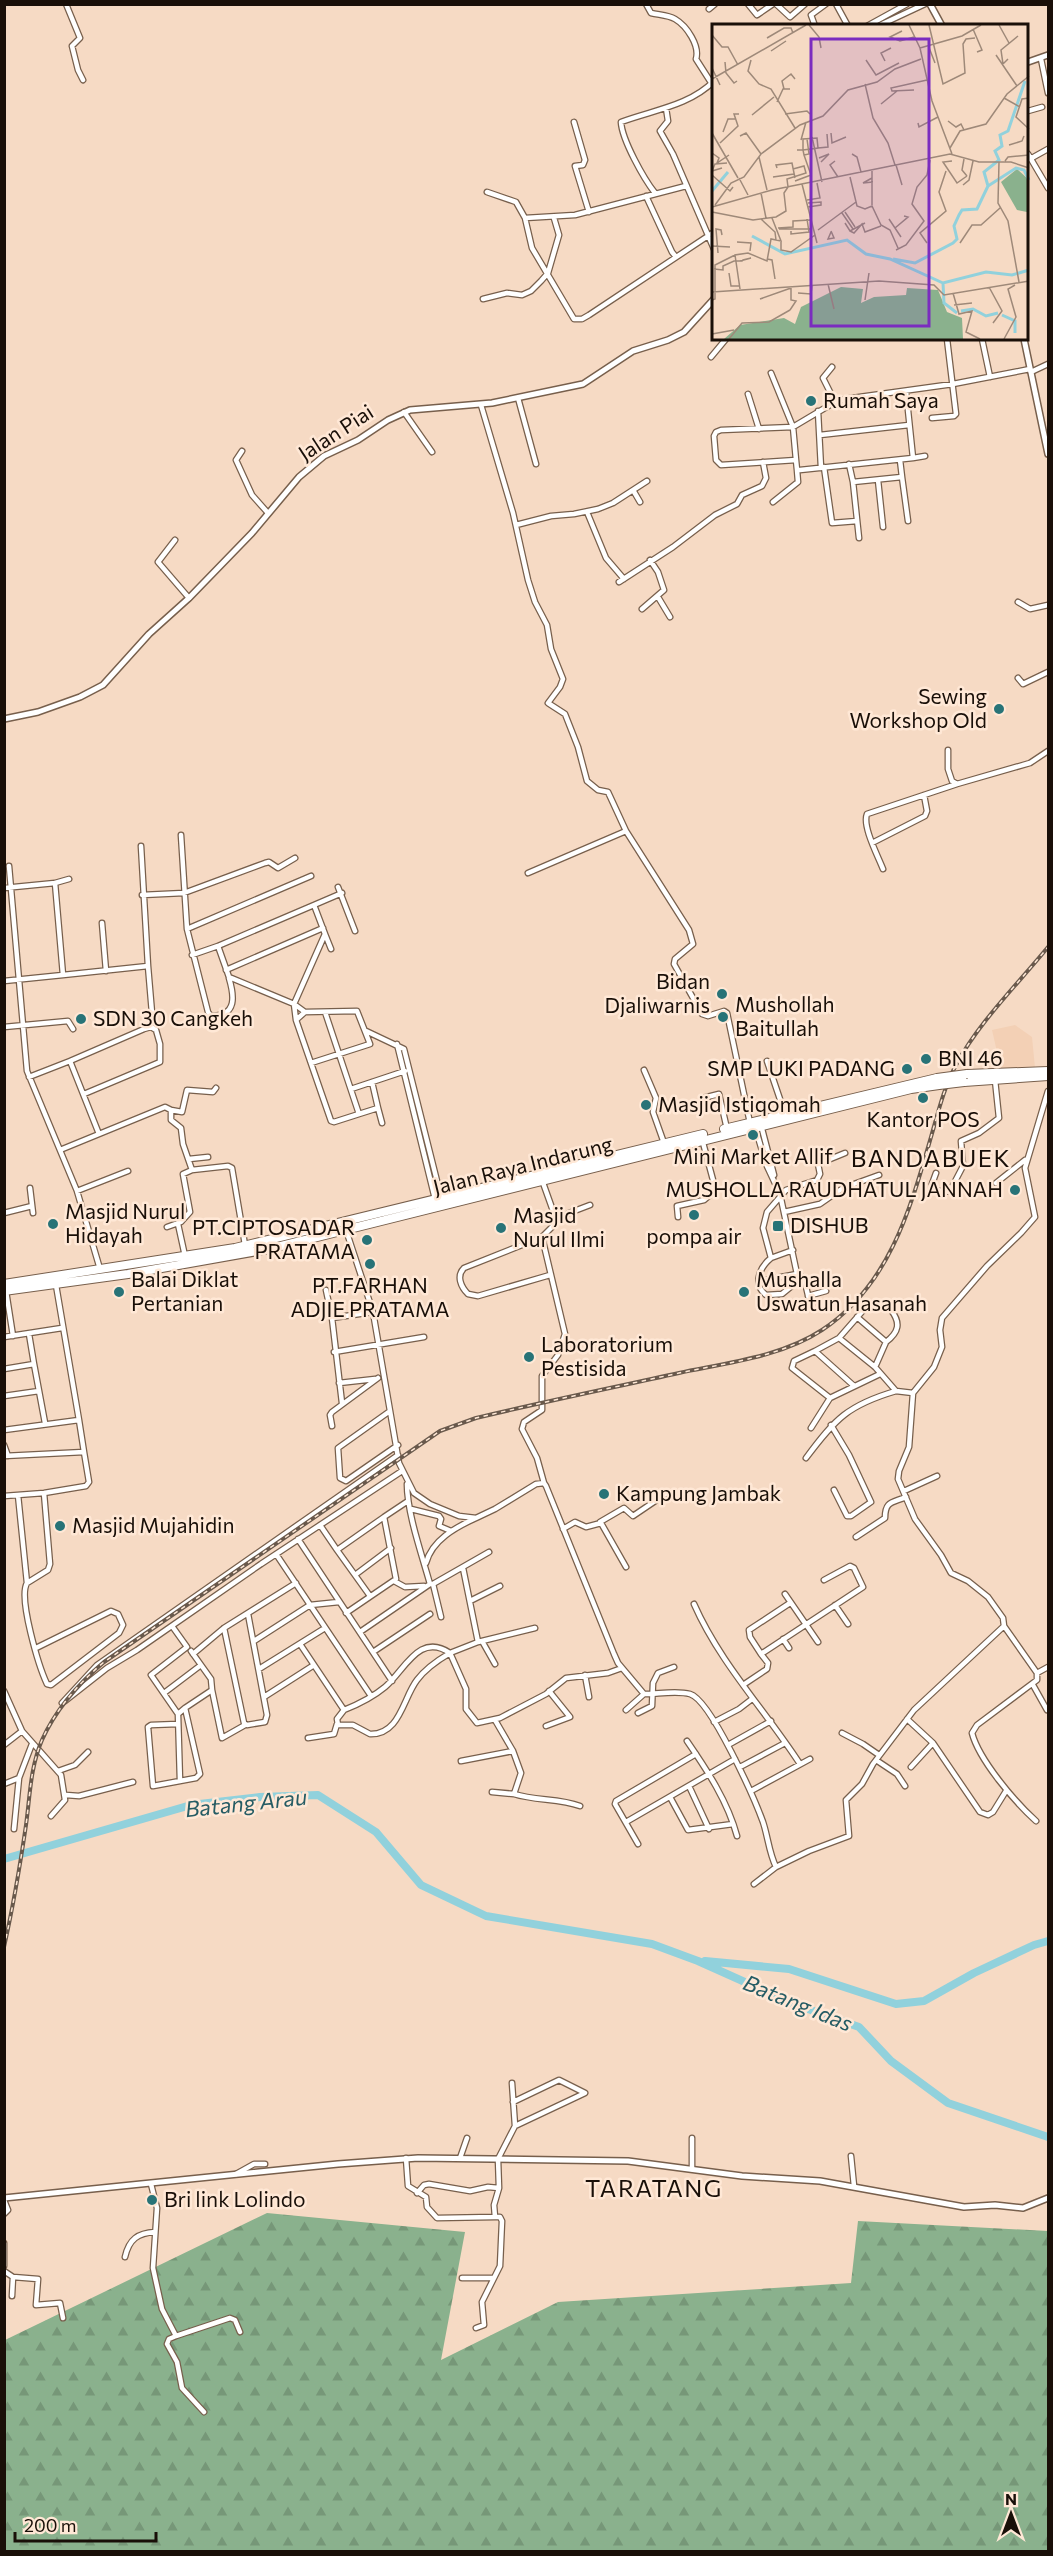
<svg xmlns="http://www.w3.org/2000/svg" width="1053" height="2556" font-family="Commissioner,sans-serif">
<defs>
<pattern id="forest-firs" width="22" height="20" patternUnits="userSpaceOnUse" patternTransform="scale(1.5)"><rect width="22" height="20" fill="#8ab18d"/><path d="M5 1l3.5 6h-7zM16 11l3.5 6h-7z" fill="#769778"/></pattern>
</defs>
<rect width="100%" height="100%" fill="#f6dac4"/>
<path fill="#f3d0b5" d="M1015 1025 1032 1037 1035 1068 998 1069 1000 1065 992 1030Z"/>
<path fill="url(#forest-firs)" d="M267 2213 465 2232 441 2360 558 2302 851 2283 858 2221 1048 2231V2551L5 2552V2340Z"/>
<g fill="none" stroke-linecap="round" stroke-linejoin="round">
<path stroke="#91d1dc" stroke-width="8" d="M4 1859 191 1805 260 1797 318 1795 376 1832 421 1885 486 1916 652 1944 698 1961 794 2004 859 2027 891 2061 948 2103 1048 2137
M705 1961 789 1969 896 2004 924 2001 974 1973 1034 1945 1048 1941"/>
<defs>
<path id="minor" d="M66 4 80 38 72 46 78 70 83 80
M646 4 651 13C659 15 668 15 675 19 687 26 700 46 696 59L712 84
M748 4 757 15 773 4
M776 4 790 17 805 4
M836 4 848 26
M709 9 715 4
M815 26 811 15 826 4
M867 26 907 4
M878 26 925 4
M1041 59 1048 93
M666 108 668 121 660 131 673 154 714 249
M1028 111 1042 107
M574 122 585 160 583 165 575 166 589 212
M1028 154 1048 188
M1030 159 1048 149
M487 192 516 202 525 218 532 248 574 319H582L589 315 714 232
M655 193C644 179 622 140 621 122 653 110 689 106 714 81
M646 196 672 252 676 257
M525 218 575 215 686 186
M483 299 507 293 522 295 531 291 541 281 548 273 559 235 554 218
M982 339 990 377
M711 357 726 339
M832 367 823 378 835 402
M1031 372 1048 364
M771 373 793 427 796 460
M906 391 913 458 925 456
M748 394 759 429
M518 398 536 464
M481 405 513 513 528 580 535 602 547 625 551 649 563 679 560 687 548 703 565 714 578 747 587 781 598 790 608 792 626 831 689 930 693 944 675 959 674 964 702 1014 708 1016 724 1011 727 1013 750 1123
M818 411 821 468
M404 412 432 452
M932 418 954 416 956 414 947 339
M820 435 909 425
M242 451 236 460 252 495 268 513
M913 458 800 470H797L796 460 721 465 716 460 714 436 716 432 721 430 793 427 835 402 845 399 953 384 1030 369
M900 460 902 477
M849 464 853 482 902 477 908 521
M824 467 832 523 857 521
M878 480 883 527
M853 482 859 538
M633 490 640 502
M773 502 798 482 797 470
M587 512 606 558 624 579
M516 525 551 516 574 514 598 509 613 503 647 481
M175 540 158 562 189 598
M619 582 673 547 715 515 737 504 742 495 762 486 766 478 763 462
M658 597 670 617
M1018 602 1030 609 1048 605
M642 609 664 590 658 572 650 560
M1018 678 1023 684 1048 672
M948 750V769L952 781 957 784 1030 763 1048 751
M181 835 187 929 311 876
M872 843 925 816 927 811 924 795
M9 866 27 1071 77 1191 100 1269
M883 869C878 856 862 826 867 814L957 784
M528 873 626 831
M55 883 69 879
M338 887 355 931
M4 888 55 883 63 975 4 981
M142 895 184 893 265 863 269 862 278 868 295 858
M314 905 325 934 294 1004 229 977 218 946Z
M314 905 342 893
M102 923 106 971
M187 929 208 1012 211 1016C238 1016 234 995 229 978
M325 934 331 949
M192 955 218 946
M148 966 152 1013
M226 970 323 928
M63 975 148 966 141 846
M325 1012 359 1114 378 1108 372 1082
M296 1020 294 1004 305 1012
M4 1027 68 1021 73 1029
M366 1031 404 1049 441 1197
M397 1044 435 1199
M70 1061 144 1029 151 1027 156 1030 160 1044V1062L84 1094
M767 1061 785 1114
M311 1063 370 1044 357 1011 305 1012 296 1020 331 1121 334 1122 359 1114
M644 1070 656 1098 653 1112 664 1143
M29 1077 70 1061 99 1134
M216 1088 213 1092 187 1090 182 1112 171 1110V1120L181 1128 183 1144 192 1170 228 1166 232 1168 245 1245
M351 1089 405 1071
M703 1098 719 1094 727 1129
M378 1108 382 1123
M761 1125 774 1175
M755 1127 766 1164 780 1194 797 1274 804 1278 810 1304
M60 1150 165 1107 171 1110
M189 1159 208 1157
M936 1173 932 1184 934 1189 944 1192 950 1191 963 1166 961 1141 979 1133 999 1118 995 1080
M542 1180 557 1222 542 1237 565 1334 558 1355 542 1376V1410L524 1422 522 1429 537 1458 544 1483
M996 1183 1025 1160
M30 1188 33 1213
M77 1191 128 1171
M784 1212 820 1204 843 1188 879 1175
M4 1213 32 1206
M678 1217 677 1206 704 1200 712 1193 713 1180 702 1139
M557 1222 569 1213 590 1205
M178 1224 185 1256
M167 1227 181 1222 190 1212 183 1174 192 1170
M346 1230 373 1312 399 1463 414 1493 430 1504 459 1516 476 1518 495 1509 536 1484 544 1483 546 1486 614 1654 618 1663 644 1694C658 1694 677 1690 690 1694 711 1700 755 1800 763 1822 768 1837 769 1853 776 1867
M542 1237 464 1268C456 1276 461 1287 468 1294L478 1296 550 1275
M793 1250 771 1258 763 1228 767 1212 786 1190 817 1180 820 1174 818 1164 845 1153
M771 1258C760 1267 752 1284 766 1295L782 1294 793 1285 797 1274
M759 1281 797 1274
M326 1290 332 1318 342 1403
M6 1291 13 1336
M808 1296 826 1291
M857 1317 886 1342C899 1332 901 1323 891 1310
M332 1318 373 1312
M29 1334 34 1364
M4 1337 62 1328
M839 1338 867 1306
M815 1351 794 1361 792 1368 830 1398
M334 1352 424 1337
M875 1367 886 1342
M4 1369 34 1364 45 1423
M339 1383 375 1379
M853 1385 815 1351 839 1338 875 1367 896 1391 913 1393
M4 1396 39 1391
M390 1411 338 1448 340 1478 346 1481 398 1445
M79 1420 84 1452
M831 1425 849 1455 871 1502 851 1516H847L834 1490
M332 1426 330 1415 332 1412 378 1378
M811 1428 830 1398 880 1374
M4 1430 79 1420 56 1285
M4 1445 8 1456
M4 1456 84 1452 89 1482 86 1486 44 1493 4 1496
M806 1458C835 1419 848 1405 896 1391
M407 1484C407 1513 422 1555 430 1584H433L441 1617
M904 1491 937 1476
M18 1495 27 1583C18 1598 39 1667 47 1684L51 1685 119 1633 123 1625 118 1614 111 1611 36 1648
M411 1509 439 1516 441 1519 439 1526 451 1531
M600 1522 624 1508 633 1516 667 1493
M320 1525 337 1550
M563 1529 575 1522 586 1527 601 1523 626 1567
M856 1537 885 1518C885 1501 892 1503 906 1497
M298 1539 392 1681
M276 1554 371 1696
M426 1563C432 1540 456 1527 476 1518
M463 1568 478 1642 482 1641 495 1664
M355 1575 391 1548
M394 1581 405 1587 424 1586
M27 1583 48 1570 50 1564 44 1493
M433 1584 489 1552
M785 1594 818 1642
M370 1596 337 1550 384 1517
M470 1601 500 1586
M694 1604C720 1663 765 1710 800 1764
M835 1605 848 1624
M346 1613 396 1579 384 1517 408 1501
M172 1626 187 1647 151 1675 178 1714 180 1781
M1004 1626 1037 1673V1680L977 1725 972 1733C979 1760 1015 1802 1036 1821
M224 1628 244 1723 247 1725 265 1722 267 1715 248 1614
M360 1632 430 1584
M783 1639 789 1648
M254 1641 310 1605 339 1602
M482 1641 535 1628
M300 1644 344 1710C359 1704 373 1697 385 1687 405 1670 419 1632 450 1653L478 1642
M373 1652 430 1614
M193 1654 224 1628 296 1583
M761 1654 750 1637 749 1630 790 1603
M259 1669 325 1628
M1037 1673 1048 1667
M585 1675 589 1697
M743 1685 767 1669 768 1663 761 1654 863 1587 854 1568 850 1566 824 1580
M1033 1685 1047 1710
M212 1690 222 1738 245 1725
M4 1691 22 1731 61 1775 65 1800 51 1816
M164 1693 201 1665
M264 1697 314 1665
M65 1701 107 1668 137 1650 261 1564 402 1471
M62 1703 97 1665 398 1455
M185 1708 212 1690 211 1679 191 1651
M344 1710 337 1719 338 1725H353L370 1734C400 1735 403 1698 417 1680 426 1668 438 1660 450 1653L466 1689V1709L477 1723 500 1718 546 1694 566 1678 608 1673 622 1668
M626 1710 644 1694
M638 1713 652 1706 653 1683 658 1673 674 1667
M178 1714 185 1708 200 1774 196 1778 153 1786 148 1727 151 1725 178 1724
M907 1719 933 1743 980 1812 988 1815 993 1812 1006 1791
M495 1720 513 1751 521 1773 514 1794C536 1801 559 1798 580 1806
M714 1722 739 1709 752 1699
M546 1726 570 1717 549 1691
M842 1733 863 1744 879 1755
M308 1738 334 1734 337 1724
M687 1741C707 1770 728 1802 737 1836
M4 1745 22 1731
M728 1745 771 1721
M876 1760 897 1774 905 1786
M461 1761 513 1751
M740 1767 785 1743
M911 1767 933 1743
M58 1771 75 1765 88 1752
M4 1784 19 1778 32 1744
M689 1786 709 1829
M751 1791 810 1759
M492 1792 514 1794
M66 1795 79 1796 133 1782
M670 1797 688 1830 733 1824
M626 1822 735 1759
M14 1829 19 1778
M638 1844 615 1804 616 1801 696 1754
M754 1884 776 1867 809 1851 849 1836 846 1800 862 1784 873 1764 914 1710 1004 1626 1003 1618 988 1597 968 1581 951 1573 941 1555 915 1519 898 1479 899 1471 909 1447 913 1393 934 1367 942 1347 940 1330 942 1318 987 1266 1021 1233 1035 1217 1025 1168 1048 1091
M513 2102 559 2080 585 2093 515 2126
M692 2138V2169
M851 2156 854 2186
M406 2158 408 2186 426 2197 427 2207 437 2218 495 2217
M460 2158 467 2138
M236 2174 254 2164H265
M151 2184 157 2208 153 2268 162 2309 176 2336 169 2339 167 2344 177 2362 182 2388 204 2412
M417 2193 424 2185 429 2184 470 2191 488 2187 499 2188
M4 2200 8 2210 4 2214
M4 2243V2266
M125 2257C129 2239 138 2233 155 2232
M4 2271 13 2277 38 2279 36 2305 60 2303 63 2318
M462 2278H493
M12 2296 13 2277
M476 2328 484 2325 482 2302 500 2266 502 2221 500 2217H495L494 2205 499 2188 498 2159 515 2126 512 2083
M176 2336 230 2318 235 2320 240 2332"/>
<path id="tertiary" d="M930 4 942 26
M1028 62 1048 55
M1024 339 1048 454
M4 719 38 712 80 697 103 685 149 634 189 598 252 533 299 477 324 456 358 440 388 420 410 410 492 403 583 384 633 351 668 340 684 332 714 299
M4 2198 338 2164 418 2158 628 2161 742 2176 820 2181 964 2207 995 2205 1023 2208 1048 2198"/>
<path id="trunk" d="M967 1074 1048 1071
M964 1082 1048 1076
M724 1129 937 1078
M4 1284 235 1248 703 1134
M4 1291 128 1274 269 1249 911 1089 939 1085"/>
</defs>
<use href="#minor" stroke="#775f4c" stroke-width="7"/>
<use href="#tertiary" stroke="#775f4c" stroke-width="8"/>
<use href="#trunk" stroke="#775f4c" stroke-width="10"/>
<use href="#minor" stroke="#fff" stroke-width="4.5"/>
<use href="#tertiary" stroke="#fff" stroke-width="5"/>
<use href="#trunk" stroke="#fff" stroke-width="8"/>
<defs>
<path id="rail" d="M4 1947C13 1907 20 1866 26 1825 30 1797 30 1768 42 1740 56 1709 78 1684 104 1662L440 1431 476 1418C543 1402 611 1388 679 1373 726 1363 781 1357 822 1330 889 1286 910 1210 931 1137 938 1113 944 1087 956 1065 979 1022 1017 985 1048 947"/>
</defs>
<use href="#rail" stroke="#69594c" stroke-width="4"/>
<use href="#rail" stroke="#ffe8d6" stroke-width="1.5" stroke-dasharray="4.5" stroke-linecap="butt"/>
<defs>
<path id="trunk-bridge" d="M937 1078 967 1074
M939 1085 964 1082"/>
</defs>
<use href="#trunk-bridge" stroke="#775f4c" stroke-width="10" stroke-linecap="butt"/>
<use href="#trunk-bridge" stroke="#fff" stroke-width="8"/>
</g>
<g fill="#287377" stroke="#ffe8d6" stroke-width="2">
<circle cx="811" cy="401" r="6"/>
<circle cx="999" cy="709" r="6"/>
<circle cx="722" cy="994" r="6"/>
<circle cx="723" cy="1017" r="6"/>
<circle cx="81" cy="1019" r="6"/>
<circle cx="926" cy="1059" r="6"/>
<circle cx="907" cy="1069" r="6"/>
<circle cx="923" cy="1098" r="6"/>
<circle cx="646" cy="1105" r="6"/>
<circle cx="753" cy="1135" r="6"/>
<circle cx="1015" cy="1190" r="6"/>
<circle cx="694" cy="1215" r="6"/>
<circle cx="53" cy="1224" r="6"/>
<rect x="772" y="1220" width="12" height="12" rx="3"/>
<circle cx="501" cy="1228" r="6"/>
<circle cx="367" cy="1240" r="6"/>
<circle cx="370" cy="1264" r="6"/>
<circle cx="119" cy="1292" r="6"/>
<circle cx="744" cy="1292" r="6"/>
<circle cx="529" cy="1357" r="6"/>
<circle cx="604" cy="1494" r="6"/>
<circle cx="60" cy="1526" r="6"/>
<circle cx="152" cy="2200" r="6"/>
</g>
<g text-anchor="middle" stroke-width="5" stroke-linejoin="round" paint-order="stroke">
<g font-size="21" fill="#190f08" stroke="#ffe8d6" text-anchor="start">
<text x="823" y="408">Rumah Saya</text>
<text x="987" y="704" text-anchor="end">Sewing<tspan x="987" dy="24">Workshop Old</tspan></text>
<text x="710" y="989" text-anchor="end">Bidan<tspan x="710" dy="24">Djaliwarnis</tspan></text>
<text x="735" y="1012">Mushollah<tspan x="735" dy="24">Baitullah</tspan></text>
<text x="93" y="1026">SDN 30 Cangkeh</text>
<text x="938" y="1066">BNI 46</text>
<text x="895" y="1076" text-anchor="end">SMP LUKI PADANG</text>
<text x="658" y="1112">Masjid Istiqomah</text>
<text x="923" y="1127" text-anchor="middle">Kantor POS</text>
<text x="753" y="1164" text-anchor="middle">Mini Market Allif</text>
<text x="1003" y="1197" text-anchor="end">MUSHOLLA RAUDHATUL JANNAH</text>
<text x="65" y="1219">Masjid Nurul<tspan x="65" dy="24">Hidayah</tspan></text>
<text x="513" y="1223">Masjid<tspan x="513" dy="24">Nurul Ilmi</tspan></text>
<text x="790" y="1233">DISHUB</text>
<text x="355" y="1235" text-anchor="end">PT.CIPTOSADAR<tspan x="355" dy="24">PRATAMA</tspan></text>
<text x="694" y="1244" text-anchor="middle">pompa air</text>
<text x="131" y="1287">Balai Diklat<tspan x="131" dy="24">Pertanian</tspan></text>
<text x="756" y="1287">Mushalla<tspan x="756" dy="24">Uswatun Hasanah</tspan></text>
<text x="370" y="1293" text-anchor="middle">PT.FARHAN<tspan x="370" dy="24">ADJIE PRATAMA</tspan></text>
<text x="541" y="1352">Laboratorium<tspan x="541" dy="24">Pestisida</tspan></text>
<text x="616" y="1501">Kampung Jambak</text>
<text x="72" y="1533">Masjid Mujahidin</text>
<text x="164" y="2207">Bri link Lolindo</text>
</g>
<g font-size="21" fill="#190f08" stroke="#ffe8d6">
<text transform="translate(336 433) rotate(-33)" y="7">Jalan Piai</text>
<text transform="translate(523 1166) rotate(-14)" y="7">Jalan Raya Indarung</text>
</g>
<g font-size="22" font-style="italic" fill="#265c64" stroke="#ffe8d6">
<text transform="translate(246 1803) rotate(-6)" y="8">Batang Arau</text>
<text transform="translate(798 2003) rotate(22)" y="8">Batang Idas</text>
</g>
<g font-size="24" letter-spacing="1.5" fill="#190f08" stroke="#ffe8d6">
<text x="931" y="1167">BANDABUEK</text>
<text x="654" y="2197">TARATANG</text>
</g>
</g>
<g transform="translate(712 24)">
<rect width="316" height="316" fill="#f6dac4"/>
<path d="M305 145 316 155 315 188 305 186 289 158ZM129 263 151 265 149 279 162 273 194 271 195 264 226 266 235 288 250 294 251 315H12L28 301 72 294 83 300 89 283Z" fill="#8ab18d"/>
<path fill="none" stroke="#91d1dc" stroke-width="3" d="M276 162 272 148 287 136 283 127 290 122 288 111 296 107 313 57M276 162 304 144 312 146 317 156M0 167 16 148M40 212 73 230 135 216 154 230 178 235 231 259 274 248 300 251 317 246M181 235 203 239 241 219 245 215 242 202 247 191 250 186 265 185 276 162M231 259 232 279 245 289M249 287 261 285 274 292 286 289M290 291 303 297V309"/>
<path fill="none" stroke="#9e8979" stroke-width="1.5" d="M97 1 107 13 109 24M197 1 208 24 220 77 240 130M217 1 231 60 253 49 251 20 254 15 263 14M287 1 297 19M261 5 270 26 265 28M190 7 178 13 188 17 202 13M0 11 10 23H16L26 41M55 14 72 4H79L81 9M216 21 223 39M208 24 250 12 269 1M59 27 74 17M284 31 305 62M296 35 291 40 289 26 306 12M39 36 36 47 47 60 59 65 83 104M154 36 164 51 187 39M173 37 169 29 179 24M13 38 14 49 22 59 25 57M0 44 8 61M0 55 94 1M153 60 161 94 176 119 183 141M72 65 70 57 79 50 83 55M202 66 180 67 179 64 215 56M292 74 308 83M317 74 310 75 304 93 317 105M65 78 71 65H78M169 80 185 67M73 90 95 87 98 90M40 91 62 73M236 97 244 103 249 100 252 106M206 99 207 103 226 93M11 108 16 95H23M0 109 26 154M119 109 120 119 134 113M28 112 34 109 49 130M100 113 110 158M89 116 94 98M8 119 26 102 22 90H27M297 121 310 117 312 112M106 124 116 123 115 110M238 124 248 107 274 100 295 70 317 52M0 129 7 134 5 139 17 131M140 130 145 133 149 148M92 131 97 130 95 115M47 133 55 166M107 134 117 130 109 138M252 135 250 146 255 152M123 137 118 141 126 153M240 137 231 138 245 159 255 152M293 137 296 133 317 131M287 138 286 179 296 197 307 258M184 141 190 161M10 144 0 147 3 140 15 139M65 144 64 141 80 139 83 154M160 147V181M0 151 18 167 21 163M61 153 82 150M138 153 145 182 153 185 160 182 169 201 178 206 186 224M27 154 36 171M160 154 151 159 161 158M83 157 99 151 92 131 91 126V115L105 114 106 124 91 126H85M90 160 105 219M251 161 257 156 261 137M76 163 75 155 94 149 92 142 81 145M49 169 54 194M95 176 108 174 105 159M96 179 109 178V181L96 183M3 181 19 159 32 153 49 130 88 101 111 92 136 66 165 58 183 45 209 35M0 183 60 166 238 130 267 138H299L317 144M0 188 41 196 64 193 74 187 72 169 76 163M133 188 143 203M130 189 141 205M49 195 63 208 64 216M177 195 189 213M133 199 138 207 153 199M66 204 81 203V197L98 196M183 204 196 193 192 192M67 205H99M106 206 144 178M79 207V210L97 208 95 195M119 207 122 214 116 215 119 208M138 207 142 209 150 200 153 208 169 202M25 218 39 219 38 227M69 218V226L79 228 103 211M215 219 208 209 234 187 227 168 234 147M248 219 260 201H269L288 184M0 222 18 223M184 226 194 221 212 197 200 180 205 163 215 151 218 136M6 229 4 205 9 206 10 211M55 235 60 236 63 255M2 245 11 246V242L22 237H30L31 236 39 234 28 237M17 249 19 262H28M116 260 122 285M277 263 290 287 281 299M28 265 23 231 36 229 55 237 59 215 69 217 60 194M0 268 167 257 222 261 232 271 317 257M86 269 99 270 100 261M241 269 247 290 260 287 254 308 268 315M48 275 79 264M0 276 3 275V241L23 231M153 276 157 249M242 281 260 279M78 286 84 277 79 276V264M0 310 22 306M17 315 30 299 57 298 78 286M292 315 304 293 296 265 303 261"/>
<path fill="#7b2cbf" fill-opacity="0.15" stroke="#7b2cbf" stroke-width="3" d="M99 15H217V302H99Z"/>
<rect width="316" height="316" fill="none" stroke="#190f08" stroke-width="3"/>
</g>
<rect width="1053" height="2556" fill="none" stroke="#190f08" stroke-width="12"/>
<g transform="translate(1011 2514)" stroke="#ffe8d6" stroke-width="4.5" paint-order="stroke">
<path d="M0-4.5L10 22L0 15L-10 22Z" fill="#190f08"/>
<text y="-9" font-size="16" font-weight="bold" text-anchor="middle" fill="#190f08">N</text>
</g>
<path d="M15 2532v9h141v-9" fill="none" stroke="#190f08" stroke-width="3"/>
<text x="24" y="2532" font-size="18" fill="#190f08" stroke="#ffe8d6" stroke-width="4.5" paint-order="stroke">200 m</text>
</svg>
